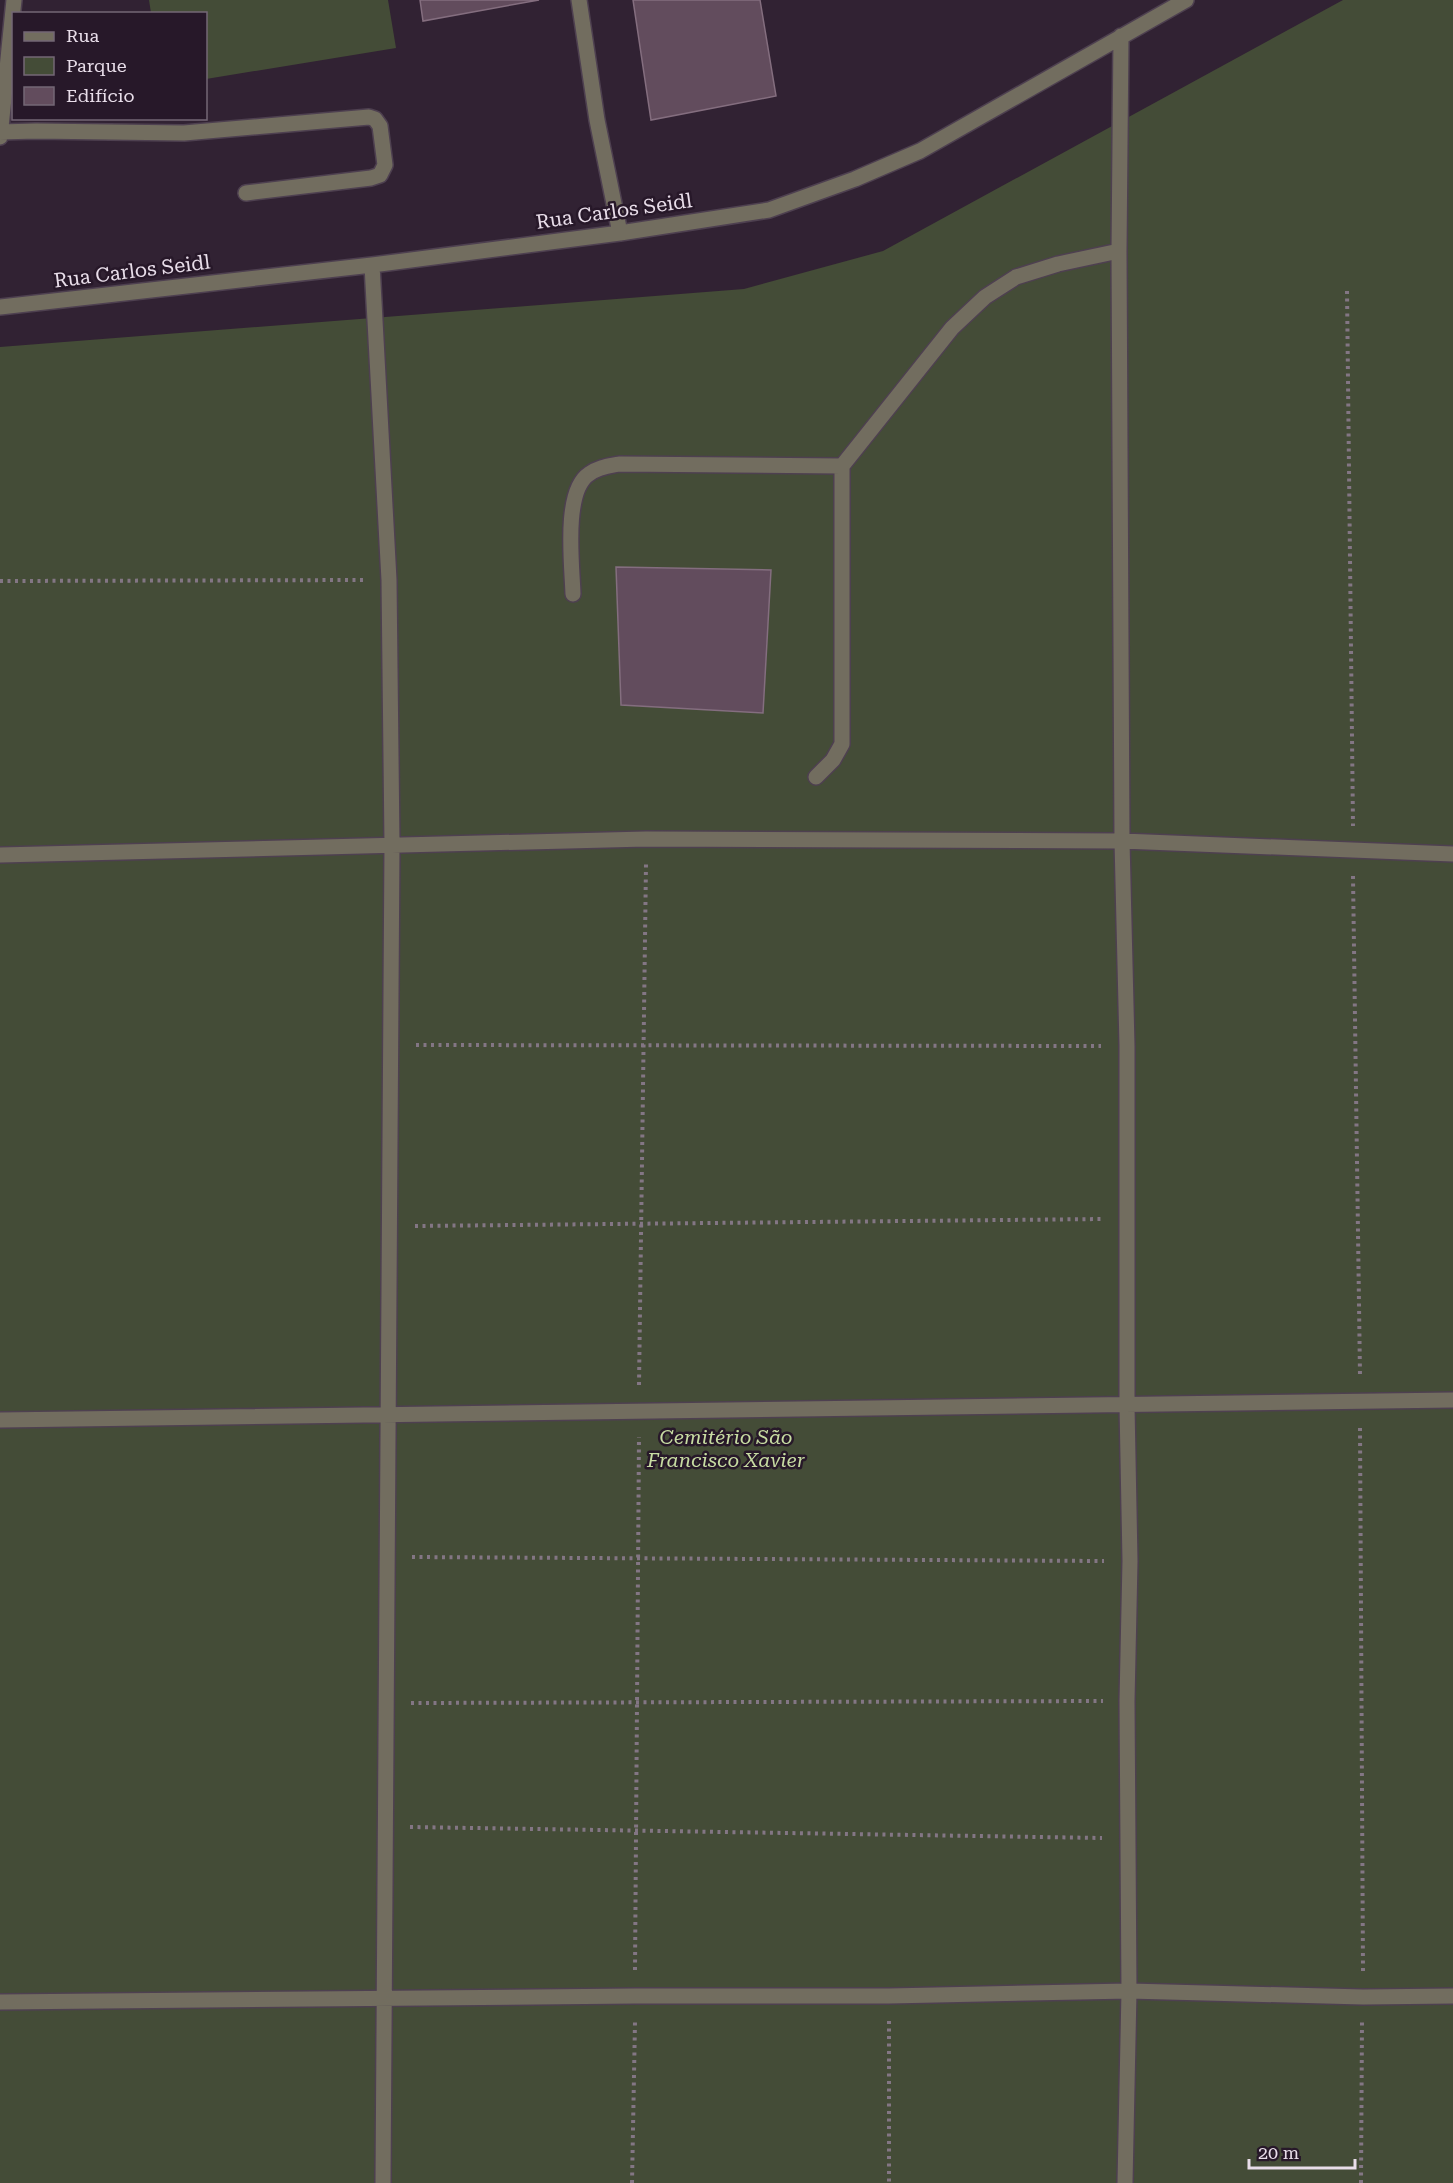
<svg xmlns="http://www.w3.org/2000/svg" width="1453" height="2183" font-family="'Roboto Serif',serif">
<rect width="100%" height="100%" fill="#312233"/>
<path fill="#444c37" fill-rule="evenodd" d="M149 0H388L396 48 206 79V14L151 13Z
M1343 0H1453V2183H0V347L744 289 883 251ZM616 567 771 570 763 713 621 705Z"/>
<path fill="#624c5d" stroke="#846e7f" stroke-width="1.5" d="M420 0H539L423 21Z
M633 0H760L776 96 651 120Z
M616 567 771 570 763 713 621 705Z"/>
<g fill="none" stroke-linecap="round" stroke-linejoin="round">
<defs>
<path id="minor" d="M579 0 597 120 620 233
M1121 36 1119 251 1122 841 1127 1046V1406L1130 1561 1127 1701 1129 1991 1125 2183
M0 132 36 131 184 133 369 117 375 119 380 126 385 165 380 175 371 178 246 193
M0 137 14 0
M372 265 389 580 392 844 383 2183
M0 307 372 265 620 233 769 210 855 179 920 151 1186 0
M842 466 952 328 985 297 1016 277 1058 264 1119 251
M573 594C572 565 563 491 589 474 598 467 609 466 619 464L842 466V744L833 760 816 777
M0 855 646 839 1122 841 1453 854
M0 1420 1453 1400
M0 2002 635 1996H889L1129 1991 1363 1997 1453 1996"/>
</defs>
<use href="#minor" stroke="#4e4050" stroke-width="18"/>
<path stroke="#837684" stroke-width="4" stroke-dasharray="3 4.5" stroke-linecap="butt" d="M1347 291 1353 826
M0 581 365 580
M1353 876 1360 1375
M416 1045 1101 1046
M415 1226 1103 1219
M639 1385 646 864
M1360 1428 1363 1972
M412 1557 1104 1561
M411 1703 1103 1701
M410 1827 1102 1838
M635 1970 639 1437
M889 2021V2183
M632 2183 635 2022
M1361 2183 1362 2022"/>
<use href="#minor" stroke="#726d5f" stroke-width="15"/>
</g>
<g text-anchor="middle" stroke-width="5" stroke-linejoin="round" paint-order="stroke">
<g font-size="20" fill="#e8dde9" stroke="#271829">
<text transform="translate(614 211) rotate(-8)" y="7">Rua Carlos Seidl</text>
<text transform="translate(132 271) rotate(-7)" y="7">Rua Carlos Seidl</text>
</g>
<g font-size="20" font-style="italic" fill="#c7dca2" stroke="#271829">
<text x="726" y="1444">Cemitério São<tspan x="726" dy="23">Francisco Xavier</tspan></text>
</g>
</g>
<rect x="12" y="12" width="195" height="108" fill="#271829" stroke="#746776" stroke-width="1.5"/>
<rect x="24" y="32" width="30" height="9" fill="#726d5f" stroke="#746776" stroke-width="1.5"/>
<text x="66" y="42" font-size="18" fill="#e8dde9">Rua</text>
<rect x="24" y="57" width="30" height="18" fill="#444c37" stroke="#746776" stroke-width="1.5"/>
<text x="66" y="72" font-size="18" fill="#e8dde9">Parque</text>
<rect x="24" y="87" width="30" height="18" fill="#624c5d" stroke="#746776" stroke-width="1.5"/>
<text x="66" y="102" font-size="18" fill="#e8dde9">Edifício</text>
<path d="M1249 2159v9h106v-9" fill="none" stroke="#e8dde9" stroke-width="3"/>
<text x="1258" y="2159" font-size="18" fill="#e8dde9" stroke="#271829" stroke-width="4.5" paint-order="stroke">20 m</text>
</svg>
